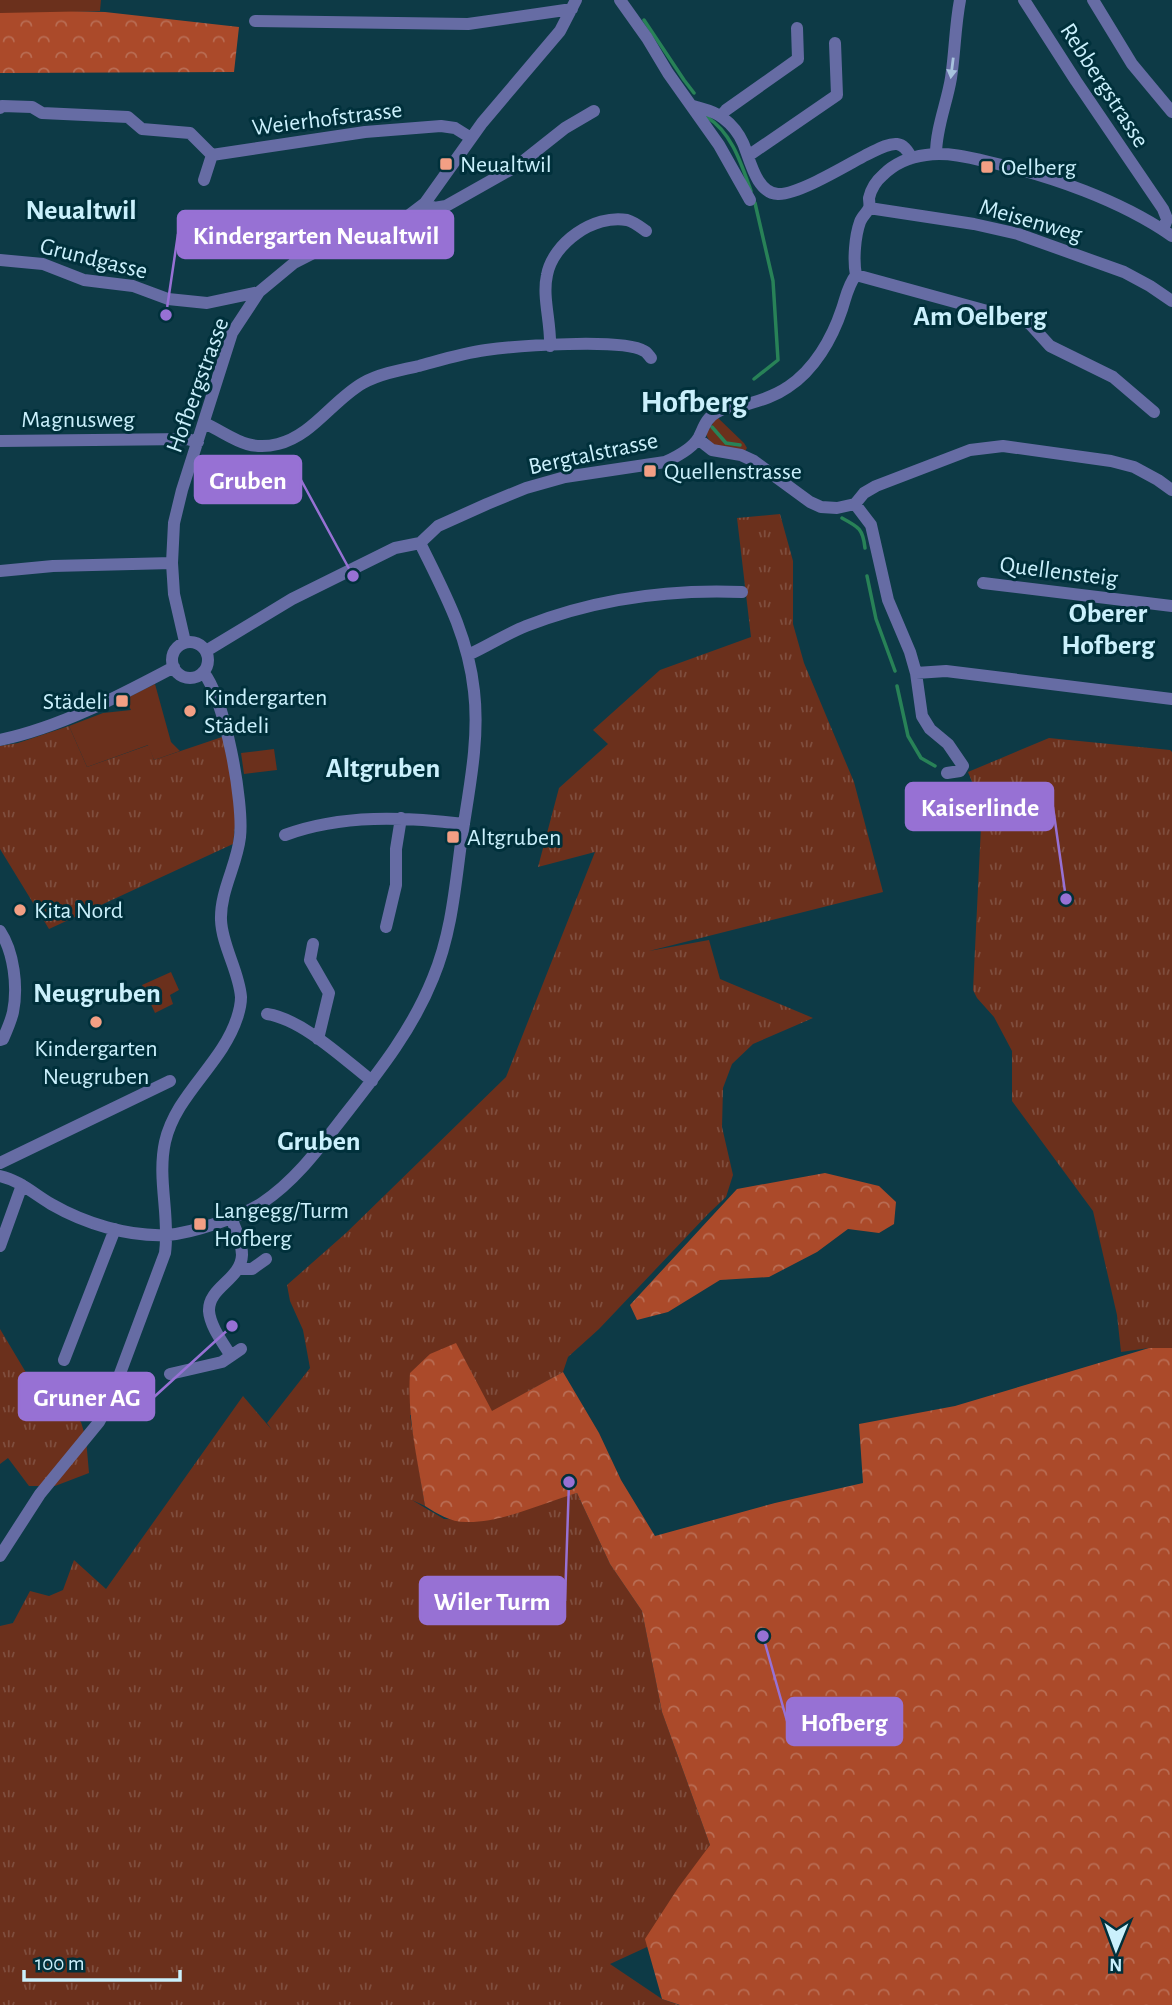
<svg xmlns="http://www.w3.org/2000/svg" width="1172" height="2005" font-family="'Alegreya Sans',sans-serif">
<defs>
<pattern id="grass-tufts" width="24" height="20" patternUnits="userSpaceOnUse" patternTransform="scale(1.75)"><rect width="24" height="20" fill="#6b301c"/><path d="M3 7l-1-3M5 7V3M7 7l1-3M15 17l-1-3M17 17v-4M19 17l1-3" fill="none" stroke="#7f4e3e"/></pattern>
<pattern id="forest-crowns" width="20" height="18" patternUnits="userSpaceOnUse" patternTransform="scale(1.75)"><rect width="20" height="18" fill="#ab4a2a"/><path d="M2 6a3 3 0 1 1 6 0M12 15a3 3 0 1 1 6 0" fill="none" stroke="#b96d54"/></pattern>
</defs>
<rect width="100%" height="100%" fill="#0d3a46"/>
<path fill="url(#grass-tufts)" d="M780 514 793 561V624L804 663 854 782 883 892 649 951 709 940 720 979 813 1018 753 1044 732 1064 723 1088 722 1127 733 1175 726 1197 708 1214 599 1329 568 1357 563 1372 492 1412 410 1415 425 1506 412 1500 444 1519 471 1520 577 1493 610 1564 642 1611 662 1712 710 1845 647 1947 610 1964 662 1999 679 2005H0V1626L13 1623 30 1591 49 1596 63 1590 74 1560 106 1589 243 1396 272 1430 267 1423 310 1368 303 1330 290 1301 287 1285 346 1233 506 1077 595 852 538 867 559 788 608 744 593 730 660 670 751 637 737 518Z
M69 726 87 767 149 745 154 760 225 736 238 799 233 844 49 929 0 849V746L18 743Z
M1049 738 1170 750 1172 752V1348H1149L1121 1352 1117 1315 1093 1211 1012 1101V1051L994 1017 977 998 973 990 982 806 968 772Z
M0 1329 31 1381 81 1422 86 1439 89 1473 55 1486H29L8 1458 0 1464Z"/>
<path fill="url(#forest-crowns)" d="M0 9 105 12 239 27 234 72 0 73Z
M825 1173 879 1186 896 1202 894 1224 879 1233 848 1229 817 1252 769 1277 720 1280 668 1312 637 1320 630 1305 737 1189Z
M456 1343 492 1411 563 1372 599 1433 621 1480 655 1536 775 1503 863 1483 859 1424 955 1406 1149 1348H1172V2005H680L662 1999 645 1939 678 1888 710 1845 662 1712 642 1611 610 1564 577 1493C543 1503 501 1523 466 1522 450 1522 438 1514 425 1506 418 1462 407 1418 410 1373L430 1354Z"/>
<path fill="#6b301c" d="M0 0H101L100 11 0 13Z
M717 417 744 443 747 448 745 451C730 449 712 451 706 434Z
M155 684 171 742 180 751 154 760 148 745 87 767 69 726 103 713 131 710 125 699Z
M274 749 277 770 244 774 241 753Z
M171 972 179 990 170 995 173 1004 155 1013 142 985Z"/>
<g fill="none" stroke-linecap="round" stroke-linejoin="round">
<path stroke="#288257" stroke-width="3.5" d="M644 20 684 80 694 93
M707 117C732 133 741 163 751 191
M754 379 778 360 773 281 755 203
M712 427 726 443 740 445
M842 518C859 527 863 529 865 548
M867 576 876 619 895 671
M897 686 908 736 921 758 935 766"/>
<path stroke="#666ca4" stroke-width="12" d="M620 0 647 38 668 73 719 145 750 200
M1024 0 1076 81 1163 209 1167 219 1163 230
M1093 0 1132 64 1172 112
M255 21 468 24 572 9
M693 106C703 109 715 111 723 118 731 124 739 134 743 143 750 159 756 193 778 194 798 195 847 165 866 155 875 151 887 143 897 144 905 145 908 152 912 158
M0 108 2 106 32 107 42 113 128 117 142 129 190 133 212 155
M721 116 726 110 798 59 797 28
M936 154C936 128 947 103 951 78 955 52 955 26 960 0
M748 156 837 95 835 43
M204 180 212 155 365 132 441 126 455 128 471 138
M425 203 434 208 446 206 517 166 565 128 594 111
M869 208 974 224 1018 234 1124 272 1150 286 1172 301
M0 260 43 264 84 280 133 286 168 299 207 303 259 292
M856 275 1024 321 1030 324 1050 346 1113 377 1154 412
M550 346C551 322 542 297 547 275 553 243 594 214 627 220 634 222 639 226 646 231
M204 423C231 435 245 452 278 444 312 436 333 400 363 383 379 374 400 370 419 366 441 360 463 353 486 350 514 346 623 338 644 351 647 352 649 356 651 358
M698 439 712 450 741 455 754 461 810 502 821 507 837 508 855 504 864 493 876 486 970 450 1003 446 1111 461 1134 467 1158 480 1172 490
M0 441 187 439 198 442
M855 504 871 525 888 600 910 652 916 673 922 716 930 729 948 744 963 766 960 771 947 773
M0 571 53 566 172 563
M983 583 1172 606
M185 642 174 594 172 563 174 523 182 490 232 333 259 292 294 263 331 244 400 222 425 203 482 123 560 31 576 0
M172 660a18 18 0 1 1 36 0a18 18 0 1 1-36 0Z
M206 651 292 599 395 548 420 543 438 526 487 504 526 488 565 477 665 462C676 457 693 448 699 437 704 427 706 418 717 412 727 406 738 406 748 404 762 400 775 396 788 387 814 370 832 339 842 309 846 297 848 285 856 275 853 260 855 236 860 222 862 216 867 213 869 208 870 205 869 201 869 198 871 189 876 181 883 175 894 164 910 157 926 155 947 152 968 157 989 162 1051 176 1120 200 1172 236
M468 655C488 646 506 634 526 626 595 599 668 589 742 592
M916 673 946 671 1172 699
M0 740C61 727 119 696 174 667
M285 835C342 814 405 817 464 824
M386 927 396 885V849L401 818
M0 931C14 952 18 987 13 1012 11 1021 7 1030 3 1039L0 1040
M313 944 310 960 329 993 318 1039
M267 1014C302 1019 344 1059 372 1081
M0 1163 170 1081
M0 1176C19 1180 34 1194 51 1204 84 1223 128 1237 167 1235 193 1233 240 1217 262 1203 298 1179 322 1144 348 1111 381 1069 413 1028 433 978 451 935 455 889 461 843 468 794 480 741 474 691 468 635 444 592 420 543
M0 1246 22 1185
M238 1269H252L266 1259
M231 1356C223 1343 210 1326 209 1311 208 1287 241 1280 242 1255 242 1242 236 1230 231 1218
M64 1360 115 1229
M170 1374 222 1362 241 1349
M0 1556 40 1494 99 1422 109 1403 165 1253C170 1216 157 1179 165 1142 176 1094 222 1064 237 1018 239 1012 241 1004 241 997 239 971 222 946 221 920 220 891 237 865 240 837 244 803 225 698 203 672"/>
</g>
<defs><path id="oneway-solid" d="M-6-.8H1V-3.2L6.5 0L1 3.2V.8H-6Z" transform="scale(1.75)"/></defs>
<use fill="#a7c2dd" href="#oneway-solid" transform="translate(952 68) rotate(97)"/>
<g fill="#f39f84" stroke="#00303b" stroke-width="2.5">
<rect x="439" y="157" width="14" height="14" rx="3.5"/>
<rect x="980" y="160" width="14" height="14" rx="3.5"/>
<rect x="643" y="464" width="14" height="14" rx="3.5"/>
<rect x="115" y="694" width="14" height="14" rx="3.5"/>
<circle cx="190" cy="711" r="7"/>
<rect x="446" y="830" width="14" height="14" rx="3.5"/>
<circle cx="20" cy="910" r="7"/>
<circle cx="96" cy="1022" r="7"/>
<rect x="193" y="1217" width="14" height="14" rx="3.5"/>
</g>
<g text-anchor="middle" stroke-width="6" stroke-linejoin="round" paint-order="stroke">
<g font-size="24" fill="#caf0fc" stroke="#00303b">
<text transform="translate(1105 85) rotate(57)" y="8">Rebbergstrasse</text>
<text transform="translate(327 118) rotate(-7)" y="8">Weierhofstrasse</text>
<text transform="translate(1031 220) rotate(16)" y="8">Meisenweg</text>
<text transform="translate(94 258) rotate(14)" y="8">Grundgasse</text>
<text transform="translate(197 385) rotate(-70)" y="8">Hofbergstrasse</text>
<text x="78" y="427">Magnusweg</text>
<text transform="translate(593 453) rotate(-12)" y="8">Bergtalstrasse</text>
<text transform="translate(1059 571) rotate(7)" y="8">Quellensteig</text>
</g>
<g font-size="24" fill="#caf0fc" stroke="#00303b" text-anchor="start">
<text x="460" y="172">Neualtwil</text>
<text x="1001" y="175">Oelberg</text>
<text x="664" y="479">Quellenstrasse</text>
<text x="204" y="705">Kindergarten<tspan x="204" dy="28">Städeli</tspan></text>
<text x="108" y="709" text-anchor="end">Städeli</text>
<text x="467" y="845">Altgruben</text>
<text x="34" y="918">Kita Nord</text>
<text x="96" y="1056" text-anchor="middle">Kindergarten<tspan x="96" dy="28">Neugruben</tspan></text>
<text x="214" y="1218">Langegg/Turm<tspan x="214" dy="28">Hofberg</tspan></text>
</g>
<g font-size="28" font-weight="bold" fill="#caf0fc" stroke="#00303b">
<text x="81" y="219">Neualtwil</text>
<text x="980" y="325">Am Oelberg</text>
<text x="1108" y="622">Oberer<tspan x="1108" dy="32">Hofberg</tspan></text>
<text x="383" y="777">Altgruben</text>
<text x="97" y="1002">Neugruben</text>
<text x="319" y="1150">Gruben</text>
</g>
<g font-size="32" font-weight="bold" fill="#caf0fc" stroke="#00303b">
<text x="694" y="412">Hofberg</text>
</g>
</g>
<path fill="none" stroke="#9771d4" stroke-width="2.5" d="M166 315L178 234M353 576L301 480M1066 899L1053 807M232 1326L154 1397M569 1482L565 1601M763 1636L787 1721"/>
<g fill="#9771d4" stroke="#00303b" stroke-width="2.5">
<circle cx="166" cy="315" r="7"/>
<circle cx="353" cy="576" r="7"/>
<circle cx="1066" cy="899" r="7"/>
<circle cx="232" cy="1326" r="7"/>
<circle cx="569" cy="1482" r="7"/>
<circle cx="763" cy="1636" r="7"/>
</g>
<g fill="#9771d4" stroke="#9771d4" stroke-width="2.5">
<rect x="178" y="211" width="275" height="47" rx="7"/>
<rect x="195" y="456" width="106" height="47" rx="7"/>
<rect x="906" y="783" width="147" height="47" rx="7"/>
<rect x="19" y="1373" width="135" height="47" rx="7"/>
<rect x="420" y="1577" width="145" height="47" rx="7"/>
<rect x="787" y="1698" width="115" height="47" rx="7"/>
</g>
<g font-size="26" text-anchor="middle" font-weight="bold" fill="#fff">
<text x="316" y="244">Kindergarten Neualtwil</text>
<text x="248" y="489">Gruben</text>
<text x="980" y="816">Kaiserlinde</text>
<text x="87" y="1406">Gruner AG</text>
<text x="492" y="1610">Wiler Turm</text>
<text x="844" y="1731">Hofberg</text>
</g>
<g transform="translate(1116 1949) rotate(181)" stroke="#00303b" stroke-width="5" paint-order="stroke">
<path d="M0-5L12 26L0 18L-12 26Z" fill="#caf0fc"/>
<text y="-10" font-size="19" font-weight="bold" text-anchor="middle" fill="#caf0fc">N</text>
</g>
<path d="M24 1970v10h156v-10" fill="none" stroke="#caf0fc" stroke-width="3.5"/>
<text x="35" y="1970" font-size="21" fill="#caf0fc" stroke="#00303b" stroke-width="5" paint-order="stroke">100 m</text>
</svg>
